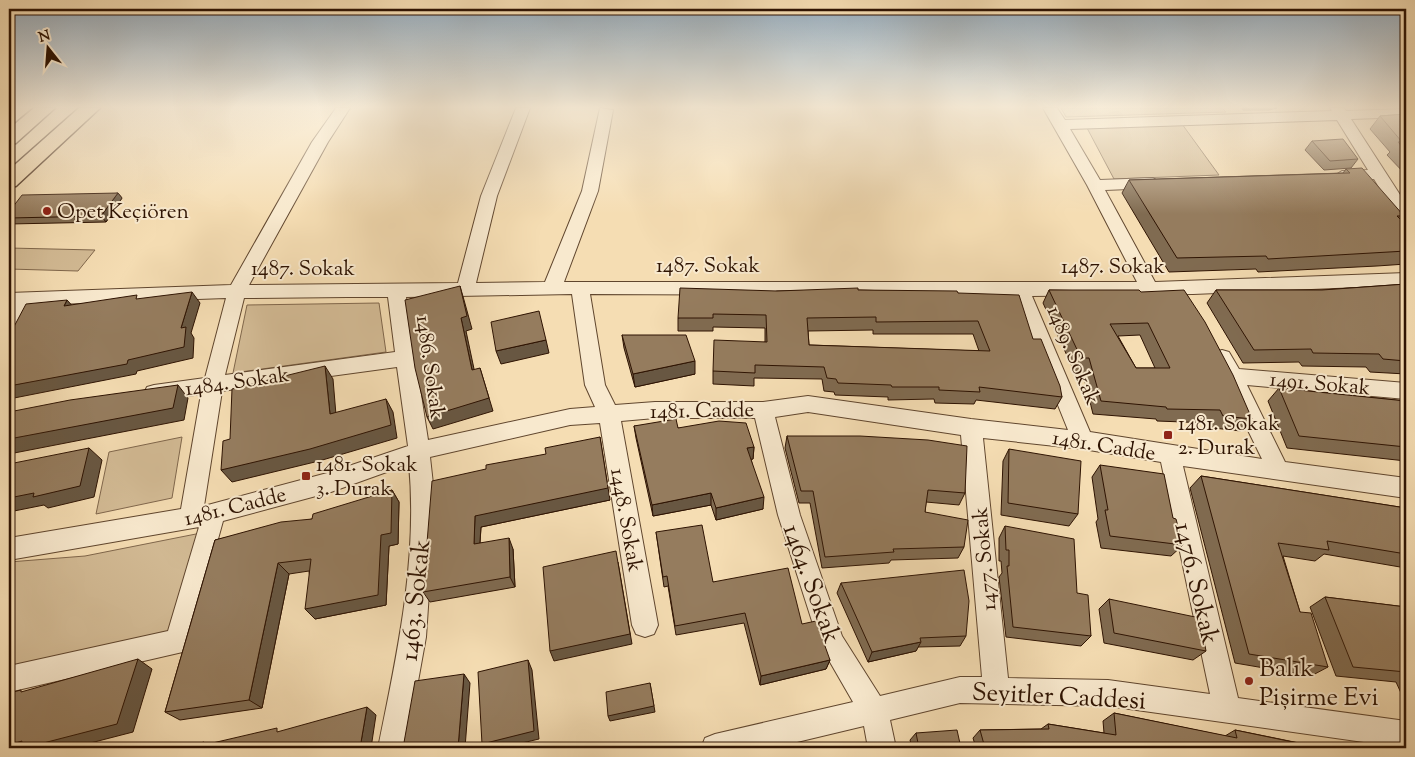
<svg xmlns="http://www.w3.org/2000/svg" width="1415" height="757" font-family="'Sorts Mill Goudy',serif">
<rect width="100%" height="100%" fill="#f5ddb3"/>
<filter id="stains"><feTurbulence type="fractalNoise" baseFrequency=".004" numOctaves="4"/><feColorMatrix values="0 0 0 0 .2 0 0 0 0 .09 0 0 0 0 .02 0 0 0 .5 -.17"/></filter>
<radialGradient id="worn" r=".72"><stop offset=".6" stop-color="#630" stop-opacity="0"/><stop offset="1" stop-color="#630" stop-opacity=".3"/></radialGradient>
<path fill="#d3bb95" stroke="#80674c" d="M1061 108H1222L1226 112 1066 117Z
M1182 124 1219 175 1114 179 1087 128Z
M9 248 95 250 78 271 9 269Z
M379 303 386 352 233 373 247 305Z
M182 437 172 498 96 514 109 452Z
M201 533 167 635 9 667V562L85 556Z"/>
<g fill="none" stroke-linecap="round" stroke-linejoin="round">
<defs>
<path id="minor" d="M336 108H350L328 142 249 285 458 283 481 196 516 108H530L497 196 476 283 545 282 582 191 600 108 613 110 598 191 564 282H1137L1087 185 1043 108H1057L1065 120 1332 111 1330 108H1344L1346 111 1406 109V117L1351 119 1406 204V222L1400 221 1374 179 1342 181 1334 176 1342 171 1368 170 1337 120 1070 129 1100 180 1153 178 1161 183 1153 188 1105 190 1155 282 1406 273V285L1193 294 1032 296 1090 432 1262 459 1212 357 1215 352 1222 350 1229 352 1239 369 1406 383V399L1247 385 1285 462 1406 478V498L1183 466 1238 698 1406 721V748L1108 706 960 703 890 720 896 748H868L864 726 772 748H701L705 738 715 734 853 702 819 643 778 515 755 418H655L621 421 658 625 654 634 645 637 636 634 632 625 600 423 570 425 430 457 435 502 426 637 406 748H378C397 655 418 559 409 464L331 492 223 521 187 651 9 692V666L168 631 199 527 9 560V538L181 509 201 394 154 401 147 399 144 393 147 387 154 385 205 378 226 298 28 305 16 330 9 332V293L231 285 312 142ZM572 294 585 385 595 407 570 409 428 440 406 297ZM590 294 1014 296 1068 430 971 419 808 396 763 402H655L615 405 605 385ZM348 297H388L395 352 225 375 244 298ZM397 367 408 446 331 472 204 506 222 391ZM808 412 961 435 982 677H960L880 696 842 636 800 515 775 417ZM983 438 1083 449 1161 462 1210 694 1108 680 1008 678Z"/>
<path id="major" d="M34 108H55L16 143 9 145V129Z
M79 108H100L16 186 9 187V170Z"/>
</defs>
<use href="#minor" stroke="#60462e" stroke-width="2"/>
<use href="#major" stroke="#2e1302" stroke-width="3"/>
<use href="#minor" fill="#f8e9ce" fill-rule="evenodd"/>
<use href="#major" fill="#f5ddb3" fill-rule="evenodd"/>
</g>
<path fill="#806b51" stroke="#2e1302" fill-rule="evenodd" d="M1242 108H1277L1269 110H1243Z
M1406 114V179L1404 177 1406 175 1387 155 1390 152 1370 129 1380 116Z
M1312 141 1358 159 1351 168 1324 170 1305 150Z
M1346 169 1404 216 1401 219 1406 225V264L1377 266 1258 272 1256 269 1169 272 1122 193 1129 180 1343 173Z
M118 193 122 198 106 222 9 224V212Z
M1406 284V374L1370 372 1366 367 1302 366 1299 362 1243 363 1207 303 1216 290H1322Z
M858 290 958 293 1033 339 1062 397 1055 409 976 400 974 404 935 403 934 399 888 400V397L835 395 834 392 824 391 822 379 754 378V386L713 384V371L765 342V328L713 327V331H678V318L777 291ZM873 330V334H973L979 351 809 345 808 331Z
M1049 290 1141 292 1252 419 1241 431 1213 428 1210 423 1157 421 1156 419 1093 414 1082 370 1074 371 1043 303ZM1140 335 1155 368H1136L1118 336Z
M622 335 695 374 635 387 624 348Z
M1279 388 1406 401V461L1287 448 1268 401Z
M634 426 678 428 754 447 753 459H751L763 509 716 520 711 505 653 516 636 438Z
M787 436 965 493 959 505 926 502 925 512 964 547 958 558 891 560 889 563 822 568 810 503H799L785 448Z
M1009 449 1078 514 1069 526 1001 515 1003 461Z
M1100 465 1173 518 1183 545 1171 556 1101 548 1096 522 1098 519 1092 477Z
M486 469 610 500 481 527 480 543 513 549 515 587 430 602 423 592Z
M1201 476 1406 508V568L1324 554 1315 561 1283 556 1300 612 1328 667 1311 676 1235 663 1190 488Z
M392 490 399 502 398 544 389 546 386 605 315 619 309 571 289 574 262 708 180 720 165 712 215 540 312 519Z
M1005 526 1077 593 1091 636 1081 646 1006 637 999 577 1002 573 1001 561H999V538Z
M656 532 713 582 802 624 830 660 826 669 760 685 744 623 676 635 668 586 664 587Z
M841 583 966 636 960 646 918 647 916 651 868 662 837 593Z
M1325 597 1406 607V694L1401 693 1396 682 1336 676 1310 607Z
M1109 599 1206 651 1193 660 1104 643 1099 609Z
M1114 713 1225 736 1235 730 1314 746 1317 745 1338 748H976L973 738 980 730 1041 729 1048 724 1104 733 1103 721Z
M916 733 961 748H912L910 740Z"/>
<path fill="#685742" stroke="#2e1302" d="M118 193 122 198 106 222 101 216Z
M460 286 464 300 472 329 466 331 477 383 472 370 461 318Z
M192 292 200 303 191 333 194 338 193 358 137 371 136 374 9 399V386L128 360 181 328Z
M67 300 77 311 64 306Z
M546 340 549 353 501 364 496 351Z
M695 361V374L635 387 633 374Z
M325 366 333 379 337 427 330 414Z
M480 368 493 411 433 429 427 417Z
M178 385 188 398 184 420 9 454V439Z
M386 399 393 412 397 438 319 461 232 482 221 470Z
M600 437 610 500 481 527 479 555 474 544 475 516Z
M754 447 753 459 747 460V448Z
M89 448 102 460 94 497 48 508 44 505 9 512V498Z
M392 490 399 502 398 544 389 546 386 605 315 619 305 609 381 535Z
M711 493V505L653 516 652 505Z
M764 497 763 509 716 520V508Z
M509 538 513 549 515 587 510 577Z
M618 562 632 644 554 661 550 651Z
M278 563 289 574 262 708 249 700Z
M921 642 916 651 868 662 872 652Z
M138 659 152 669 133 732 71 748H9V745Z
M528 660 532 670 539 739 501 748H485L482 744Z
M830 660 826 669 760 685 761 676Z
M464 674 470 683 465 748H458Z
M650 683 655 712 610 721 608 716Z
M367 707 376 715 371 748H360Z"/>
<path fill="#957c5e" stroke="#2e1302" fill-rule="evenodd" d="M1406 114V151L1398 142H1402L1380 116Z
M1343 139 1358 159 1330 161 1312 141Z
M1362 168 1404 216H1397L1406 225V251L1268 259 1266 256 1177 258 1129 180 1350 173 1346 169Z
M118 193 101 216 9 218V212L22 195Z
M1406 284V361L1383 359 1379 354 1313 353 1311 349 1254 350 1216 290H1322Z
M460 286 467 316 461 318 472 370 480 368 489 398 427 417 415 368 405 300Z
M680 288 777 291 858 288V290L957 291 958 293 1019 295 1033 339H1041L1060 386 1062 397 979 387 980 392 939 390V387H892L891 385 838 383 836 379 827 378 824 367 755 365V373L713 371 714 340 767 342 766 315 713 314V318H678ZM876 317V322L978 321 990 351 809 345 807 318Z
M1049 290H1139L1141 292 1184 290 1205 322 1233 375 1252 419 1223 416 1220 410 1167 409 1166 407 1101 401 1089 358H1081ZM1148 323 1170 368H1136L1110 324Z
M192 292 181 328 186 327 184 347 128 360 127 364 9 386V336L26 304 67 300 64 306 137 295 136 299Z
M539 311 546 340 496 351 491 322Z
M622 335H686L695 361 633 374Z
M325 366 330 414 386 399 391 425 310 449 221 470 223 441 230 439 232 389Z
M178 385 173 408 9 439V412L70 400Z
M1279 388 1406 401V447L1299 436Z
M676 419 678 428 719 421 746 423 754 447 747 448 764 497 716 508 711 493 652 505 634 426Z
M787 436H860L928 440 967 446 965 493 928 490 925 512 968 520 964 547 893 549 894 552 825 557 813 491H801Z
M600 437 608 488 475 516 474 544 509 538 510 577 423 592 432 481 486 469V465L546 454 545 448Z
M89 448 80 486 33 497 34 493 9 498V464Z
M1009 449 1081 461 1078 514 1008 503Z
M1100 465 1164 474 1173 518 1176 519 1183 545 1110 536 1105 510H1108Z
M1201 476 1406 508V554L1327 541 1329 550 1278 543 1300 612 1311 613 1328 667 1249 654Z
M392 490 391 533 381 535 378 595 305 609 311 559 278 563 249 700 165 712 215 540 281 522 312 519 313 514Z
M702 525 713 582 788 568 802 624 816 621 830 660 761 676 745 613 675 626 667 576 663 577 656 532Z
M1005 526 1074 539 1077 593 1088 595 1091 636 1013 627 1007 566H1009V550H1006Z
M616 551 630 634 550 651 543 567Z
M964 570 969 601 966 636 920 638 921 642 872 652 841 583Z
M1325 597 1406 607V672L1353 667Z
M1109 599 1200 618 1206 651 1114 633Z
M138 659 117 724 24 748H20L22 741 9 745V693L21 690V692Z
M528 660 534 731 482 744 478 672Z
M464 674 458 748H403L415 681Z
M650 683 654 706 608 716 606 692Z
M367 707 360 748H182L204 742V745L277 728V732Z
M1114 713 1237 738 1235 730 1317 747V745L1338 748H985L980 730 1049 729 1048 724 1116 735Z
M957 730 961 748H919L916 733Z"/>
<linearGradient id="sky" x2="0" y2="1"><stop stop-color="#92a9bb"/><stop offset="0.5" stop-color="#faf0dd"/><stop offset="1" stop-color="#faf0dd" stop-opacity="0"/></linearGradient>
<rect width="1415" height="214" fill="url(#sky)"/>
<g fill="#8f2418" stroke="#f8e9ce" stroke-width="2">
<circle cx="47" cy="211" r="5"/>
<rect x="1163" y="430" width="10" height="10" rx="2.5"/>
<rect x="301" y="471" width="10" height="10" rx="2.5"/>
<circle cx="1249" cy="681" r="5"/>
</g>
<g text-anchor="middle" stroke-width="4" stroke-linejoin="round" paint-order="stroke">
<g font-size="21" fill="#2e1302" stroke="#f8e9ce" text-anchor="start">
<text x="57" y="218">Opet Keçiören</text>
<text x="1178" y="430">1481. Sokak<tspan x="1178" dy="24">2. Durak</tspan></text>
<text x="316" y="471">1481. Sokak<tspan x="316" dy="24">3. Durak</tspan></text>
</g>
<g font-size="21" fill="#2e1302" stroke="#f8e9ce">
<text x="708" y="272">1487. Sokak</text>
<text x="1113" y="273">1487. Sokak</text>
<text x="303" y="275">1487. Sokak</text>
<text transform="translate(1074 355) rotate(67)" y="7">1489. Sokak</text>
<text transform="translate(431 367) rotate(82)" y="7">1486. Sokak</text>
<text transform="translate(237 381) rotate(-8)" y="7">1484. Sokak</text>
<text transform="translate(1320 383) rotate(5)" y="7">1491. Sokak</text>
<text transform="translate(702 410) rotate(-1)" y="7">1481. Cadde</text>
<text transform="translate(1104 445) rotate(9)" y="7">1481. Cadde</text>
<text transform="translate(235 506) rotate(-14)" y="7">1481. Cadde</text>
<text transform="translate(627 520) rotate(80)" y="7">1448. Sokak</text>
<text transform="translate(984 559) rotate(-95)" y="7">1477. Sokak</text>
</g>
<g font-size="25" fill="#2e1302" stroke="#f8e9ce">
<text transform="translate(813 583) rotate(70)" y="9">1464. Sokak</text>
<text transform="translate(1198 583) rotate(77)" y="9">1476. Sokak</text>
<text transform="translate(414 600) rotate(-84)" y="9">1463. Sokak</text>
<text transform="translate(1059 695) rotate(3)" y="9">Seyitler Caddesi</text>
</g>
<g font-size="25" fill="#2e1302" stroke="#f8e9ce" text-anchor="start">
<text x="1259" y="676">Balık<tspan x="1259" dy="29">Pişirme Evi</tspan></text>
</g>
</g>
<rect width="1415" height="757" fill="none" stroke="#f5ddb3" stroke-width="30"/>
<rect x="10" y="10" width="1395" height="737" fill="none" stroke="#2e1302" stroke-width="2.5"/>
<rect x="15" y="15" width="1385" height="727" fill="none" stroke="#2e1302"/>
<g transform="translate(48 48) rotate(343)" stroke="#f8e9ce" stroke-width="4" paint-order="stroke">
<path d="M0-4L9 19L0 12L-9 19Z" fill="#2e1302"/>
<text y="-8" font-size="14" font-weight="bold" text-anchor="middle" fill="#2e1302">N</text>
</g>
<rect width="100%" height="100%" filter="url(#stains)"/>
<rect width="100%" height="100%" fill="url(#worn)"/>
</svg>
